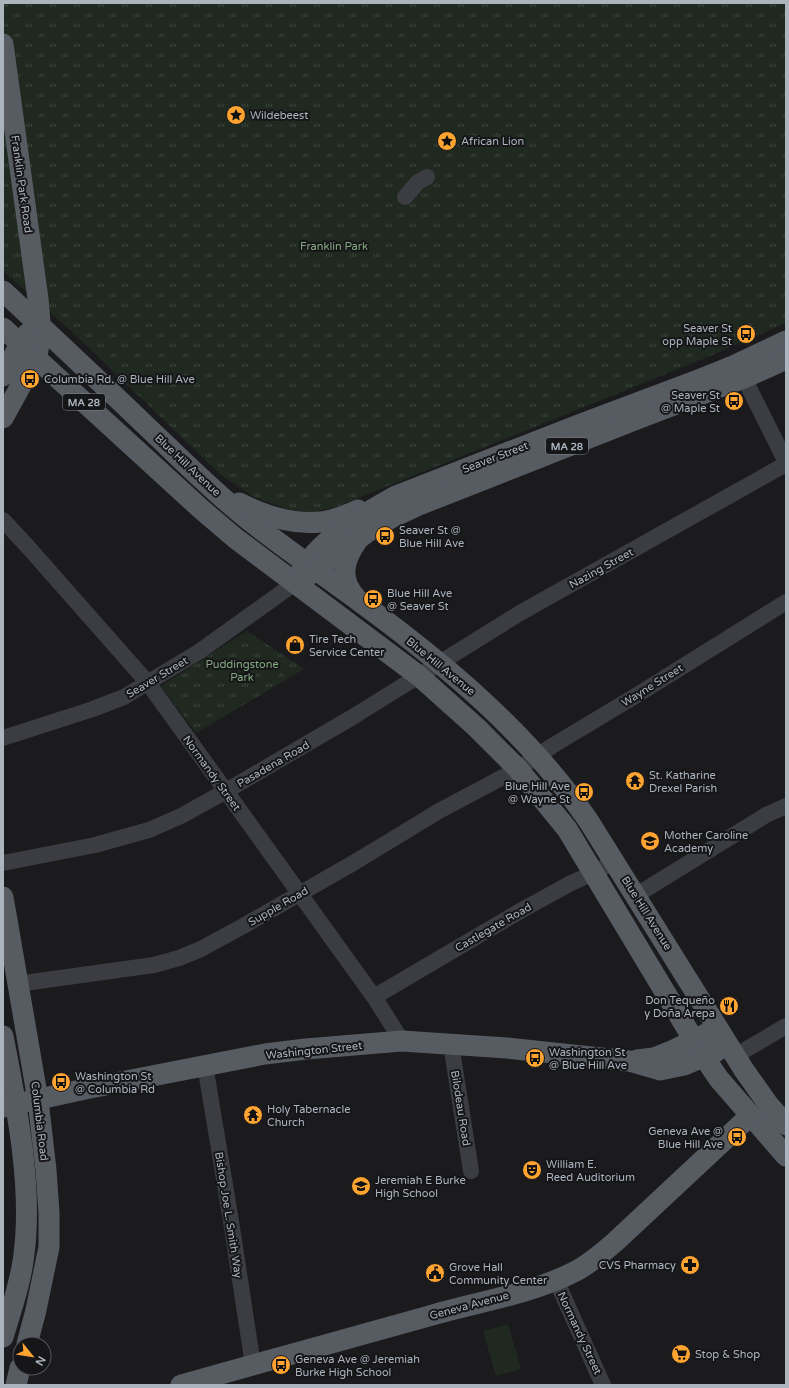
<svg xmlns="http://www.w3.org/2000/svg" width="789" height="1388" font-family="'Varela Round',sans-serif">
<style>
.park{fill:url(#park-tufts)}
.pitch{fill:#202920}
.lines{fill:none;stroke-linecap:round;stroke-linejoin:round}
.minor{stroke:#3b3d43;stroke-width:16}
.major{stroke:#575b62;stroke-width:21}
.labels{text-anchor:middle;stroke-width:4;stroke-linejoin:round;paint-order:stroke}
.shield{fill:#161619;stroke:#7f858c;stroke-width:1}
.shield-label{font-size:10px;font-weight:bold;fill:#acb4be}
.poi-label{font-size:11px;fill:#acb4be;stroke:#161619;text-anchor:start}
.street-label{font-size:11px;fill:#acb4be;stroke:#161619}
.park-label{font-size:11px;fill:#84aa82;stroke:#161619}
</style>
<defs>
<pattern id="park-tufts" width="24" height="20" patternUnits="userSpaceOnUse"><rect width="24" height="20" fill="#202920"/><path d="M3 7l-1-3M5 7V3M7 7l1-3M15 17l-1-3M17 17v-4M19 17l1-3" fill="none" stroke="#3e463f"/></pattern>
</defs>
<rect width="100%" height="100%" fill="#1b1b1d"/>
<g class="park">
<polygon points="3,3 786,3 786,323 703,359 336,507 311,512 304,512 287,509 256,498 221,475 68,328 3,271"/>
<polygon points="247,631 304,669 196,733 161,686"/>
</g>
<polygon class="pitch" points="508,1324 521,1369 496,1376 483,1331"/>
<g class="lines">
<g class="minor">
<polyline points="405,197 418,182 427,177"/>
<polyline points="738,370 744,378 786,462"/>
<polyline points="3,520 29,548 148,683 374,997 402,1041"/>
<polyline points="3,738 93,709 124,697 200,651 295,583"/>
<polyline points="3,863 95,845 149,830 181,816 226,791 351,718 520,613 786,464"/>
<polyline points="635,896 766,815 786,806"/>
<polyline points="17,984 154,965 179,958 201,949 245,925 355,862 439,811 518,769 552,746 637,695 786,602"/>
<polyline points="374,997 522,910 571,883 594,873 615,861"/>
<polyline points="451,1044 471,1171"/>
<polyline points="735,1056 786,1026"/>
<polyline points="205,1065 231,1221 253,1365"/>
<polyline points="556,1280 603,1385"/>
</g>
<g class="major">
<path d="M3 44 38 299C40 319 42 339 36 358L3 418"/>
<path d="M3 291C49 334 96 378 142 422 175 453 208 487 244 516 281 546 321 573 359 601 445 664 527 732 588 820L744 1070 768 1104 786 1125"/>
<polyline points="3,328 201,509 235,538 419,676 476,727 518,769 567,829 704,1057 719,1079 786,1156"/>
<polyline points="3,376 20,344 28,333"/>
<path d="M239 503C263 515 292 525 320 522 333 521 346 515 358 510"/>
<path d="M299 575C320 539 360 516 396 496L581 424 698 380 733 366 786 341"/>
<polyline points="306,577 369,531 391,518 419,505 632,421 744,378 786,359"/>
<path d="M356 598C339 579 343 561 357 541"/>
<polyline points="3,897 38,1100 46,1170 49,1213 49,1247 36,1310 27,1344"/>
<path d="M3 1036C16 1104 33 1185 24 1254 21 1282 11 1310 3 1337"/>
<polyline points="637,1060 654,1058 674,1050 706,1034"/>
<polyline points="3,1107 85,1089 265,1054 306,1049 402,1041 507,1048 582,1056 629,1061 660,1070 684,1065 717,1051"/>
<polyline points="16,1385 20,1368"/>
<path d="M181 1385C264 1362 346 1339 429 1316 477 1302 532 1294 576 1271 591 1263 603 1252 615 1242L750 1116"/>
</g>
</g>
<defs>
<symbol id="sight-disc" viewBox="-11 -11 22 22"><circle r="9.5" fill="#ffa331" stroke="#161619"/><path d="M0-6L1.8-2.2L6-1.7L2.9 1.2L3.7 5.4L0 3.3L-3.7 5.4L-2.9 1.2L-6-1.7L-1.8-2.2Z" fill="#111"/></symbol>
<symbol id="bus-disc" viewBox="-11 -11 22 22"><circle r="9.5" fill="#ffa331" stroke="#161619"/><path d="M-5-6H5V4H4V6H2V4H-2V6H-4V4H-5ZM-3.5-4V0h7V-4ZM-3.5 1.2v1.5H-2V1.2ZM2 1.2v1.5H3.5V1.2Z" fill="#111"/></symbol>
<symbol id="shop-disc" viewBox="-11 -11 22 22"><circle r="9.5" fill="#ffa331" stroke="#161619"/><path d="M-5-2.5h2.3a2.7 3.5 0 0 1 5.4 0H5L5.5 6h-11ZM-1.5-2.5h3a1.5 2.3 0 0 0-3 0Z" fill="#111"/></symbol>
<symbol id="temple-disc" viewBox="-11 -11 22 22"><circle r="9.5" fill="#ffa331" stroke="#161619"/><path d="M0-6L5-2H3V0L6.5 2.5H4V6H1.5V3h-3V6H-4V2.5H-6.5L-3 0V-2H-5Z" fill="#111"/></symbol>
<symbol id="school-disc" viewBox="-11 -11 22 22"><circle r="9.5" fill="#ffa331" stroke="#161619"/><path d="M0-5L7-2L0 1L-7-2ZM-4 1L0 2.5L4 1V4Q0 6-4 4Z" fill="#111"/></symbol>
<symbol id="restaurant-disc" viewBox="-11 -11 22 22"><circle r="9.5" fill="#ffa331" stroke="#161619"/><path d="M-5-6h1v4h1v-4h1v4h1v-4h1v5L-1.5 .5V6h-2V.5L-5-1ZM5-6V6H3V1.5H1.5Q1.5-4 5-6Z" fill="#111"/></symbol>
<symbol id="theatre-disc" viewBox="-11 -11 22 22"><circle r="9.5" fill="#ffa331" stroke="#161619"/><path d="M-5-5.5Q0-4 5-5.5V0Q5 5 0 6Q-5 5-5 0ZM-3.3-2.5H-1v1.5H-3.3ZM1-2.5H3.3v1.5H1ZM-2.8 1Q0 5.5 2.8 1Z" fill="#111"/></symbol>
<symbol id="pharmacy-disc" viewBox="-11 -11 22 22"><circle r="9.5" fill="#ffa331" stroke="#161619"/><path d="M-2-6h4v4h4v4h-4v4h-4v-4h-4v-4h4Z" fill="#111"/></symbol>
<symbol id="civic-disc" viewBox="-11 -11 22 22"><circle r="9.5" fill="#ffa331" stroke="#161619"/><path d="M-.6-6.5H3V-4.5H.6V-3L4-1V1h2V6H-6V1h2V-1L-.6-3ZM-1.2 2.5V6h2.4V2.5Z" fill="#111"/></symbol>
<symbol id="supermarket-disc" viewBox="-11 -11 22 22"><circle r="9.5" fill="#ffa331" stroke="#161619"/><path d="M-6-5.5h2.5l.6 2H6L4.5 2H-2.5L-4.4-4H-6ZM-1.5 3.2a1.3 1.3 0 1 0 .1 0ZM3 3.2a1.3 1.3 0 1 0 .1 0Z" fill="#111"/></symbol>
</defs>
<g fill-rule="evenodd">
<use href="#sight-disc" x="225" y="104" width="22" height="22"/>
<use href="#sight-disc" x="436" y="130" width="22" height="22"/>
<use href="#bus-disc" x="735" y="323" width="22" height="22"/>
<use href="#bus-disc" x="19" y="368" width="22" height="22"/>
<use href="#bus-disc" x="723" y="390" width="22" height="22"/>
<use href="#bus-disc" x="374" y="525" width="22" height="22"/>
<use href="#bus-disc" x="362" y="588" width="22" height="22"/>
<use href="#shop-disc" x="284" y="634" width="22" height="22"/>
<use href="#temple-disc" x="624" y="770" width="22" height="22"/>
<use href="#bus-disc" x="573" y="781" width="22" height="22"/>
<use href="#school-disc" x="639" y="830" width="22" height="22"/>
<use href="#restaurant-disc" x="718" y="995" width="22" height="22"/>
<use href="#bus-disc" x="524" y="1047" width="22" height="22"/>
<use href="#bus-disc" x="50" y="1071" width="22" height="22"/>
<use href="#temple-disc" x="242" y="1104" width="22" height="22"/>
<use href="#bus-disc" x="726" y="1126" width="22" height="22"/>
<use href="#theatre-disc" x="521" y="1159" width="22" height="22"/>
<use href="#school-disc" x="350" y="1175" width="22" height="22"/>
<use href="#pharmacy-disc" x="679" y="1254" width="22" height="22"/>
<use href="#civic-disc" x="424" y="1262" width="22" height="22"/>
<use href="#supermarket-disc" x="670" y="1343" width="22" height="22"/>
<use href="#bus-disc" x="270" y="1354" width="22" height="22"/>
</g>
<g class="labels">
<g class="shield">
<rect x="63" y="394" width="42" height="16" rx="3"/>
<rect x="546" y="438" width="42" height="16" rx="3"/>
</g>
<g class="shield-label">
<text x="84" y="406">MA 28</text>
<text x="567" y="450">MA 28</text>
</g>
<g class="poi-label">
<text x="250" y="119">Wildebeest</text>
<text x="461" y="145">African Lion</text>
<text x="732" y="332" text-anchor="end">Seaver St<tspan x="732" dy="13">opp Maple St</tspan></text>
<text x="44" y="383">Columbia Rd. @ Blue Hill Ave</text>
<text x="720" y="399" text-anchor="end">Seaver St<tspan x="720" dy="13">@ Maple St</tspan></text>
<text x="399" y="534">Seaver St @<tspan x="399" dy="13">Blue Hill Ave</tspan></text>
<text x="387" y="597">Blue Hill Ave<tspan x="387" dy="13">@ Seaver St</tspan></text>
<text x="309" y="643">Tire Tech<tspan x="309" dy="13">Service Center</tspan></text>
<text x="649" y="779">St. Katharine<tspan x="649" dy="13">Drexel Parish</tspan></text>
<text x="570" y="790" text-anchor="end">Blue Hill Ave<tspan x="570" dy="13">@ Wayne St</tspan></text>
<text x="664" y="839">Mother Caroline<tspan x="664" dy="13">Academy</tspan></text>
<text x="715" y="1004" text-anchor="end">Don Tequeño<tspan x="715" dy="13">y Doña Arepa</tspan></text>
<text x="549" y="1056">Washington St<tspan x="549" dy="13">@ Blue Hill Ave</tspan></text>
<text x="75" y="1080">Washington St<tspan x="75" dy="13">@ Columbia Rd</tspan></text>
<text x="267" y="1113">Holy Tabernacle<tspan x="267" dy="13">Church</tspan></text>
<text x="723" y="1135" text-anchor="end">Geneva Ave @<tspan x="723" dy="13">Blue Hill Ave</tspan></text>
<text x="546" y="1168">William E.<tspan x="546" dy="13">Reed Auditorium</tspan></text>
<text x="375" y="1184">Jeremiah E Burke<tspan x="375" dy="13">High School</tspan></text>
<text x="676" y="1269" text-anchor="end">CVS Pharmacy</text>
<text x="449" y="1271">Grove Hall<tspan x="449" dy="13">Community Center</tspan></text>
<text x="695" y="1358">Stop &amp; Shop</text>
<text x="295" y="1363">Geneva Ave @ Jeremiah<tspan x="295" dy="13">Burke High School</tspan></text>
</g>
<g class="street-label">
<text transform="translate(22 184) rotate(82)" y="4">Franklin Park Road</text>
<text transform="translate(495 457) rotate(-21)" y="4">Seaver Street</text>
<text transform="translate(188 465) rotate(43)" y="4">Blue Hill Avenue</text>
<text transform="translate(601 568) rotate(-29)" y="4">Nazing Street</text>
<text transform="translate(441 666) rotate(39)" y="4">Blue Hill Avenue</text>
<text transform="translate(157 677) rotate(-31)" y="4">Seaver Street</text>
<text transform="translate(652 685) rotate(-32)" y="4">Wayne Street</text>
<text transform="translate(273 764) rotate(-30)" y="4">Pasadena Road</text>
<text transform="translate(212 773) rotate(54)" y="4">Normandy Street</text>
<text transform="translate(278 906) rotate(-30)" y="4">Supple Road</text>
<text transform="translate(647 913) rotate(58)" y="4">Blue Hill Avenue</text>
<text transform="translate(493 927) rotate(-30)" y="4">Castlegate Road</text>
<text transform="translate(314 1050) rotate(-6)" y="4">Washington Street</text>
<text transform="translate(461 1108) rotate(81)" y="4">Bilodeau Road</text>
<text transform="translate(40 1121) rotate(83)" y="4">Columbia Road</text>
<text transform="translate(229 1215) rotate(81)" y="4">Bishop Joe L. Smith Way</text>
<text transform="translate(469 1305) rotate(-15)" y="4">Geneva Avenue</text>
<text transform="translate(580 1333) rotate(65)" y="4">Normandy Street</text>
</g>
<g class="park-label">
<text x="334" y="250">Franklin Park</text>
<text x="242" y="668">Puddingstone<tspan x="242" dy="13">Park</tspan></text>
</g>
</g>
<rect width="789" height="1388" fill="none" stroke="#acb4be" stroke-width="8"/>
<g transform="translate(32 1356) rotate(120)"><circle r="19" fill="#161619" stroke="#52555b"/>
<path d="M0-3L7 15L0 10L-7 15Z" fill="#ffa331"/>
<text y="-6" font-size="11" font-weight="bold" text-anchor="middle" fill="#acb4be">N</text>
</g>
</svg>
